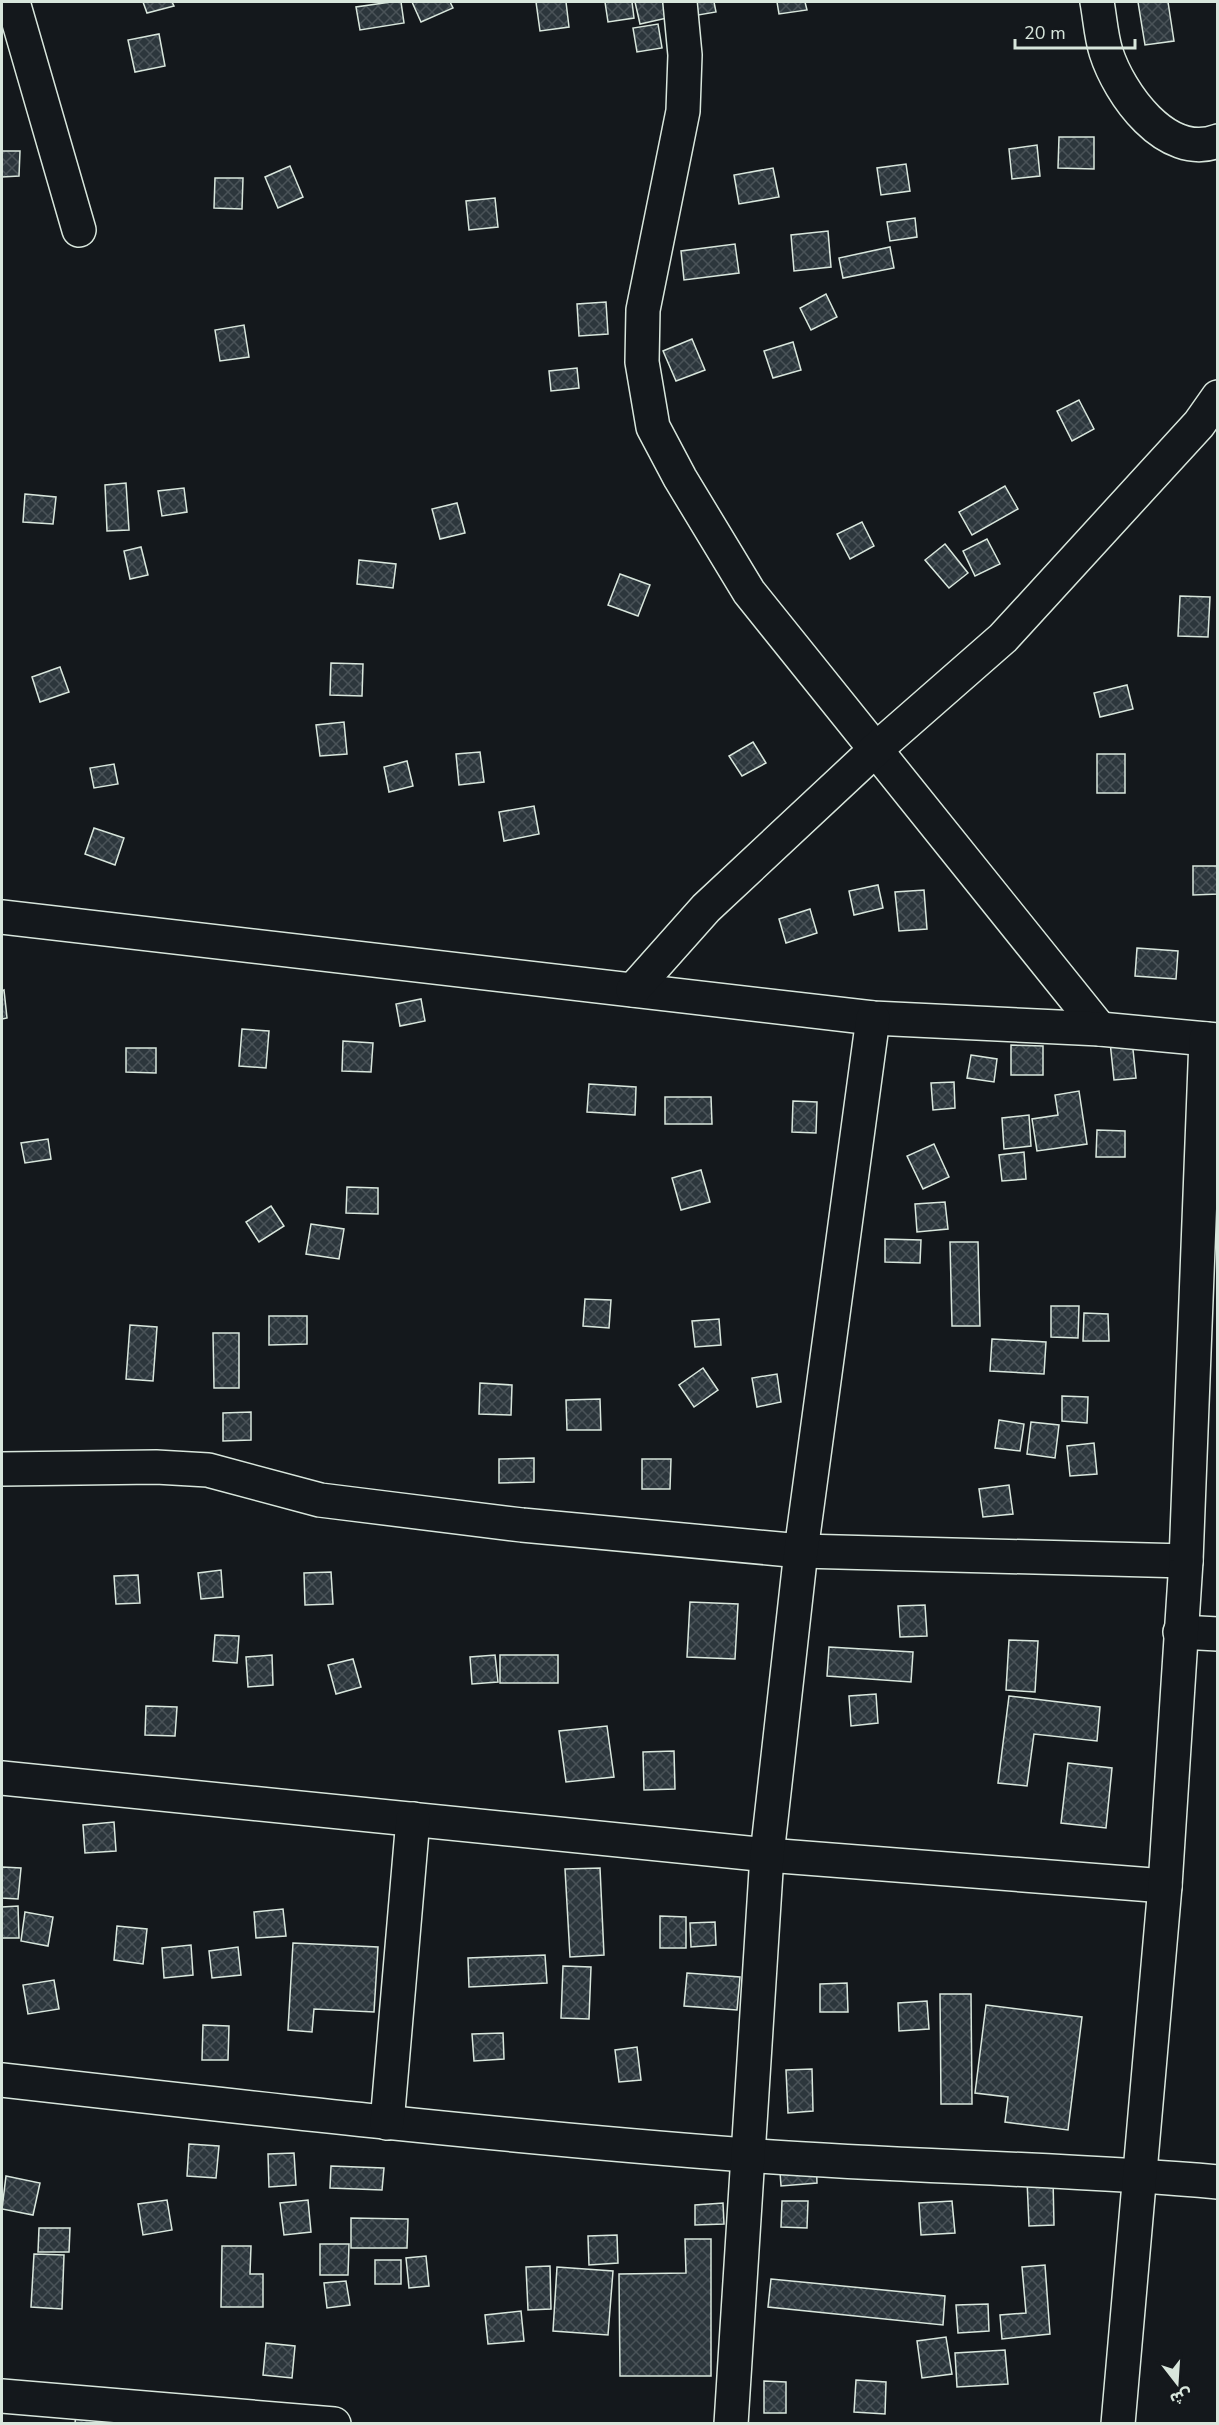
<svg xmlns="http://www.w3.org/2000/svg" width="1219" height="2425" font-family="'Nunito Sans','Noto Sans Arabic',sans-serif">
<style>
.building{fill:url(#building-cross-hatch);stroke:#d8e6dc;stroke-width:1.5}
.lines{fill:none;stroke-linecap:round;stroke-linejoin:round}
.street-casing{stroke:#d8e6dc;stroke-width:36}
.street{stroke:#14181c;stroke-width:33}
</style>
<defs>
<pattern id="building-cross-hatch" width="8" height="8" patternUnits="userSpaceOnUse" patternTransform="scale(1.5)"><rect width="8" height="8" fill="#2c363c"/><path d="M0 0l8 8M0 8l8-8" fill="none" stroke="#4a5358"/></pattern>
</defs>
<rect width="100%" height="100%" fill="#14181c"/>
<g class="building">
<polygon points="143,2 172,2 174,6 147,13"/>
<polygon points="391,2 401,2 404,23 360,30 356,7"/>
<polygon points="412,2 450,2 453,8 421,22"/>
<polygon points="536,2 566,2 569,27 540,31"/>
<polygon points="605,2 632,2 634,18 608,22"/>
<polygon points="635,2 663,2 667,18 640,24"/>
<polygon points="673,2 714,2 716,12 675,19"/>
<polygon points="777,2 805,2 807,10 779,14"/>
<polygon points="1138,2 1168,2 1174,41 1145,45"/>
<polygon points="658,24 662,48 637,52 633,28"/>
<polygon points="159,34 165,66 135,72 128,40"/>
<polygon points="1059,137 1094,137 1094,169 1058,168"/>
<polygon points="1037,145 1040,176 1012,179 1009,149"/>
<polygon points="2,151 20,151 19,176 2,177"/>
<polygon points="906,164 910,191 881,195 877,168"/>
<polygon points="290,166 303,197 278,208 265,177"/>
<polygon points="773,168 779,197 739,204 734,175"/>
<polygon points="215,178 243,178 242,209 214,208"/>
<polygon points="495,198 498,227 469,230 466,201"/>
<polygon points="915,218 917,237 890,241 887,222"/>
<polygon points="828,231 831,267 794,271 791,235"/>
<polygon points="735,244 739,273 684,280 681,251"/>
<polygon points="890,247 894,268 843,278 839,258"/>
<polygon points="826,294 837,317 811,330 800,308"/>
<polygon points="606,302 608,334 579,336 577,304"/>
<polygon points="244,325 249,357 220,361 215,330"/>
<polygon points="692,339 705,370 676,381 663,351"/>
<polygon points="793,342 801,370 773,378 764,351"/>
<polygon points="577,368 579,388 551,391 549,371"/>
<polygon points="1079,400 1094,429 1072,441 1057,411"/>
<polygon points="126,483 129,530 107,531 105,485"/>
<polygon points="1005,486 1018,509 972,535 959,512"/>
<polygon points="184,488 187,512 162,516 158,491"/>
<polygon points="25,494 56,497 53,524 23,522"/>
<polygon points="457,503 465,533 440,539 432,509"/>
<polygon points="862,522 874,546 850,559 837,534"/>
<polygon points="987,539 1000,564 975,576 963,551"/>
<polygon points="945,544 968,573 949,588 925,560"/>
<polygon points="141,547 148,575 130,579 124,551"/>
<polygon points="359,560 396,564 393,588 357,584"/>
<polygon points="620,574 650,585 638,616 608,605"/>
<polygon points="1180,596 1210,597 1208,637 1178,636"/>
<polygon points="331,663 363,664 362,696 330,695"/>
<polygon points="60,667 69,692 40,702 32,677"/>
<polygon points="1127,685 1133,709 1100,717 1094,693"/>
<polygon points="344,722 347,754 320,756 316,725"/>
<polygon points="753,742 766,763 742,776 729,756"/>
<polygon points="480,752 484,782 459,785 456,754"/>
<rect x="1097" y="754" width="28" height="39"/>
<polygon points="407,761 413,786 389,792 384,767"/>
<polygon points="114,764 118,784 94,788 90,768"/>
<polygon points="534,806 539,834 504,841 499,812"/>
<polygon points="94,828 124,838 115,865 85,854"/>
<polygon points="1193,866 1218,866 1218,894 1193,895"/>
<polygon points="878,885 883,908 854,915 849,891"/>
<polygon points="924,890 927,929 899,931 895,892"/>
<polygon points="810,909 817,933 786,943 779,919"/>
<polygon points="1137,948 1178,951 1176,979 1135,976"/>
<polygon points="4,990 7,1018 2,1019 2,991"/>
<polygon points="421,999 425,1021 400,1026 396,1004"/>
<polygon points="242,1029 269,1031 266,1068 239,1066"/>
<polygon points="1132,1040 1136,1078 1114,1080 1110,1042"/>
<polygon points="343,1041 373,1043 371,1072 342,1071"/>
<polygon points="1011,1045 1043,1046 1043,1075 1011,1075"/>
<polygon points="126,1048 156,1048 156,1073 126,1072"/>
<polygon points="971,1055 997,1059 994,1082 967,1078"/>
<polygon points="954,1082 955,1108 933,1110 931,1083"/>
<polygon points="589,1084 636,1087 635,1115 587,1112"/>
<polygon points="1079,1091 1087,1144 1037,1151 1032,1119 1058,1115 1055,1095"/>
<polygon points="665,1097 711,1097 712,1124 665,1124"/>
<polygon points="793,1101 817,1102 816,1133 792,1132"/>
<polygon points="1029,1115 1031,1146 1004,1149 1002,1118"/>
<polygon points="1097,1130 1125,1131 1125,1157 1096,1157"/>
<polygon points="48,1139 51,1159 25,1163 21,1143"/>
<polygon points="934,1144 949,1177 923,1189 907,1156"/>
<polygon points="1024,1152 1026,1179 1002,1181 999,1155"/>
<polygon points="701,1170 710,1202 681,1210 672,1178"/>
<polygon points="347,1187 378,1188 378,1214 346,1213"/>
<polygon points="945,1202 948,1229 917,1232 915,1204"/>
<polygon points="271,1206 284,1226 259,1242 246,1222"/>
<polygon points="311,1224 344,1229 339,1259 306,1254"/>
<polygon points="885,1239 921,1240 920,1263 885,1262"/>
<polygon points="950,1242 978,1242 980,1326 952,1326"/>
<polygon points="585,1299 611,1300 609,1328 583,1326"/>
<polygon points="1051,1306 1079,1306 1078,1338 1051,1337"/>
<polygon points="1084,1313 1108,1314 1109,1341 1083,1341"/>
<polygon points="269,1316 307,1316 307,1344 269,1345"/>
<polygon points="719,1319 721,1345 695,1347 692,1321"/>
<polygon points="130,1325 157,1327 153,1381 126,1379"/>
<polygon points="213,1333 239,1333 239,1388 214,1388"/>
<polygon points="992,1339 1046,1342 1044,1374 990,1371"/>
<polygon points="703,1368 718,1390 694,1407 679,1385"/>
<polygon points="777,1374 781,1402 757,1407 752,1378"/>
<polygon points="480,1383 512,1385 511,1415 479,1414"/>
<polygon points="1062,1396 1088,1397 1087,1423 1062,1421"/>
<polygon points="600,1399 601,1430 567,1430 566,1400"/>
<polygon points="251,1412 251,1440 223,1441 223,1413"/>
<polygon points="999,1420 1024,1424 1020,1451 995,1448"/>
<polygon points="1031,1422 1059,1425 1055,1458 1027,1454"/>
<polygon points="1094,1443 1097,1474 1070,1476 1067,1446"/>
<polygon points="534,1458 534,1482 499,1483 499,1459"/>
<polygon points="642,1459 671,1459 670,1489 642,1489"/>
<polygon points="1009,1485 1013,1514 983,1517 979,1489"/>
<polygon points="221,1570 223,1597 201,1599 198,1573"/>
<polygon points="331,1572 333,1604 305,1605 304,1573"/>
<polygon points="138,1575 140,1603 116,1604 114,1576"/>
<polygon points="690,1602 738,1604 735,1659 687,1657"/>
<polygon points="925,1605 927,1636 900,1637 898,1606"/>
<polygon points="215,1635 239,1636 237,1663 213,1661"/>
<polygon points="1009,1640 1038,1641 1035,1692 1006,1690"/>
<polygon points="829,1647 913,1652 911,1682 827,1676"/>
<polygon points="272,1655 273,1685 248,1687 246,1657"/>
<polygon points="495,1655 498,1682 472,1684 470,1657"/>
<rect x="500" y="1655" width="58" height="28"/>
<polygon points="353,1659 361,1687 336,1694 328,1665"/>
<polygon points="876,1694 878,1723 851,1726 849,1696"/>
<polygon points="1009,1696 1100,1707 1097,1741 1034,1734 1027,1786 998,1783"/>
<polygon points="146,1706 177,1707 175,1736 145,1735"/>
<polygon points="607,1726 614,1777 566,1782 559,1731"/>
<polygon points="674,1751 675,1789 644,1790 643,1752"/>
<polygon points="1068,1763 1112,1768 1106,1828 1061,1823"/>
<polygon points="114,1822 116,1851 85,1853 83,1825"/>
<polygon points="2,1867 21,1868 18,1899 2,1898"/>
<polygon points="600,1868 604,1955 570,1957 565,1869"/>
<polygon points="18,1906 19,1938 2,1938 2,1907"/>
<polygon points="283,1909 286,1936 256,1938 254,1912"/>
<polygon points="25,1912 53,1917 48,1946 21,1941"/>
<polygon points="660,1916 686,1917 686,1948 660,1948"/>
<polygon points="715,1922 716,1945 691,1947 690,1923"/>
<polygon points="117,1926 147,1929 143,1964 114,1960"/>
<polygon points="293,1943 378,1947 374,2012 314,2009 312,2032 288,2030"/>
<polygon points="191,1945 193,1975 164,1978 162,1948"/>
<polygon points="238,1947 241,1975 212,1978 209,1951"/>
<polygon points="545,1955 547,1983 469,1987 468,1958"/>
<polygon points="563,1966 591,1967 589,2019 561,2018"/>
<polygon points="687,1973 740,1977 737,2010 684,2006"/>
<polygon points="54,1980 59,2009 28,2014 23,1985"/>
<polygon points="847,1983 848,2012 820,2012 820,1984"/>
<polygon points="940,1994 971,1994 972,2104 941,2104"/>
<polygon points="927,2001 929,2029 899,2031 898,2003"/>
<polygon points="986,2005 1082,2017 1068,2130 1005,2122 1008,2097 975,2093"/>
<polygon points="203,2025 229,2026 228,2060 202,2060"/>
<polygon points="503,2033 504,2059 474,2061 472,2034"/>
<polygon points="637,2047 641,2080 619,2082 615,2050"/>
<polygon points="812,2069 813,2111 788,2113 786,2070"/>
<polygon points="189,2144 219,2146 216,2178 187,2176"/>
<polygon points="294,2153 296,2185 269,2187 268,2154"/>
<polygon points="816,2156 817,2183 781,2186 779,2158"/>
<polygon points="331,2166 384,2168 382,2190 330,2188"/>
<polygon points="6,2176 40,2183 33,2215 2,2209"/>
<polygon points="1053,2179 1054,2225 1029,2226 1027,2180"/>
<polygon points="167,2200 172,2230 143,2235 138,2204"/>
<polygon points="308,2200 311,2232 284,2235 280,2203"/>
<polygon points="782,2201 808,2201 807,2228 781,2227"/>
<polygon points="952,2201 955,2233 921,2235 919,2203"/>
<polygon points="723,2203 724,2224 695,2225 695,2205"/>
<polygon points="351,2218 408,2219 407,2248 351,2248"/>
<polygon points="39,2228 70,2228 69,2252 38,2252"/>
<polygon points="617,2235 618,2263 589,2265 588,2236"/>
<polygon points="685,2239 711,2239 711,2376 620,2376 619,2274 686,2273"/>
<polygon points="320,2244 349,2244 348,2275 320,2275"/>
<polygon points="222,2246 251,2246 250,2274 263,2274 263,2307 221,2307"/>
<polygon points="34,2254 64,2255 62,2309 31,2307"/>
<polygon points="426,2256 429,2286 409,2288 406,2258"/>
<rect x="375" y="2260" width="26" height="24"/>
<polygon points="1045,2265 1050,2334 1002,2339 1000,2315 1026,2313 1022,2267"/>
<polygon points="550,2266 551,2309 528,2310 526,2267"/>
<polygon points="557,2267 613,2271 608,2335 553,2331"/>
<polygon points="771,2279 945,2296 943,2325 768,2307"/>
<polygon points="346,2281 350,2305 327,2308 324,2283"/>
<polygon points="988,2304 989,2331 958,2333 956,2305"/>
<polygon points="521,2311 524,2341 488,2344 485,2315"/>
<polygon points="946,2337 952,2374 922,2378 917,2341"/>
<polygon points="266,2343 295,2346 292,2378 263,2375"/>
<polygon points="1005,2350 1008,2384 957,2387 955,2353"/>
<polygon points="856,2380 886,2382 885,2414 854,2412"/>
<polygon points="764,2381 786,2382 786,2413 764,2413"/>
<polygon points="76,2411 106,2413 105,2424 75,2424"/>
</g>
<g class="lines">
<defs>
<g id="street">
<polyline points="13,2 79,230"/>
<polyline points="680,2 685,55 683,111 643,310 642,362 653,427 680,478 749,592 1100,1029"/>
<path d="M1097 2C1100 18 1101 36 1106 52 1119 93 1166 161 1218 141"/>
<polyline points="2,917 873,1018 1100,1029 1218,1040"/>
<polyline points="633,990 706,908 874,751 1003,638 1199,424 1218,397"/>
<polyline points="2,1469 156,1467 208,1470 320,1500 522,1525 801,1551 1186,1561"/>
<polyline points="1180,1632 1218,1634"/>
<polyline points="2,1778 767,1855 1165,1886"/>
<path d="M2 2080C249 2108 497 2136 746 2155 903 2167 1061 2168 1218 2182"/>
<polyline points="387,2123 413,1819"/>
<polyline points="2,2396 334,2424"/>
<polyline points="731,2424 767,1855 801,1551 873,1018"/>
<polyline points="1118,2424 1165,1886 1186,1561 1206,1039"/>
</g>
</defs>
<use href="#street" class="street-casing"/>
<use href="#street" class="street"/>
</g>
<rect width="1219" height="2425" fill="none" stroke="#d8e6dc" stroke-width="6"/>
<g transform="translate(1177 2383) rotate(163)" stroke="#14181c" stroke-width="4.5" paint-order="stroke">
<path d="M0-4.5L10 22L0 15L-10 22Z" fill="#d8e6dc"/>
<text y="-9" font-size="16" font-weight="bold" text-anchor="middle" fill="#d8e6dc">ش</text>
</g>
<path d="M1015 39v9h120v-9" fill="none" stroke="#d8e6dc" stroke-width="3"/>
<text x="1024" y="39" font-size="18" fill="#d8e6dc" stroke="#14181c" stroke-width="4.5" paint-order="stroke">20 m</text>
</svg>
